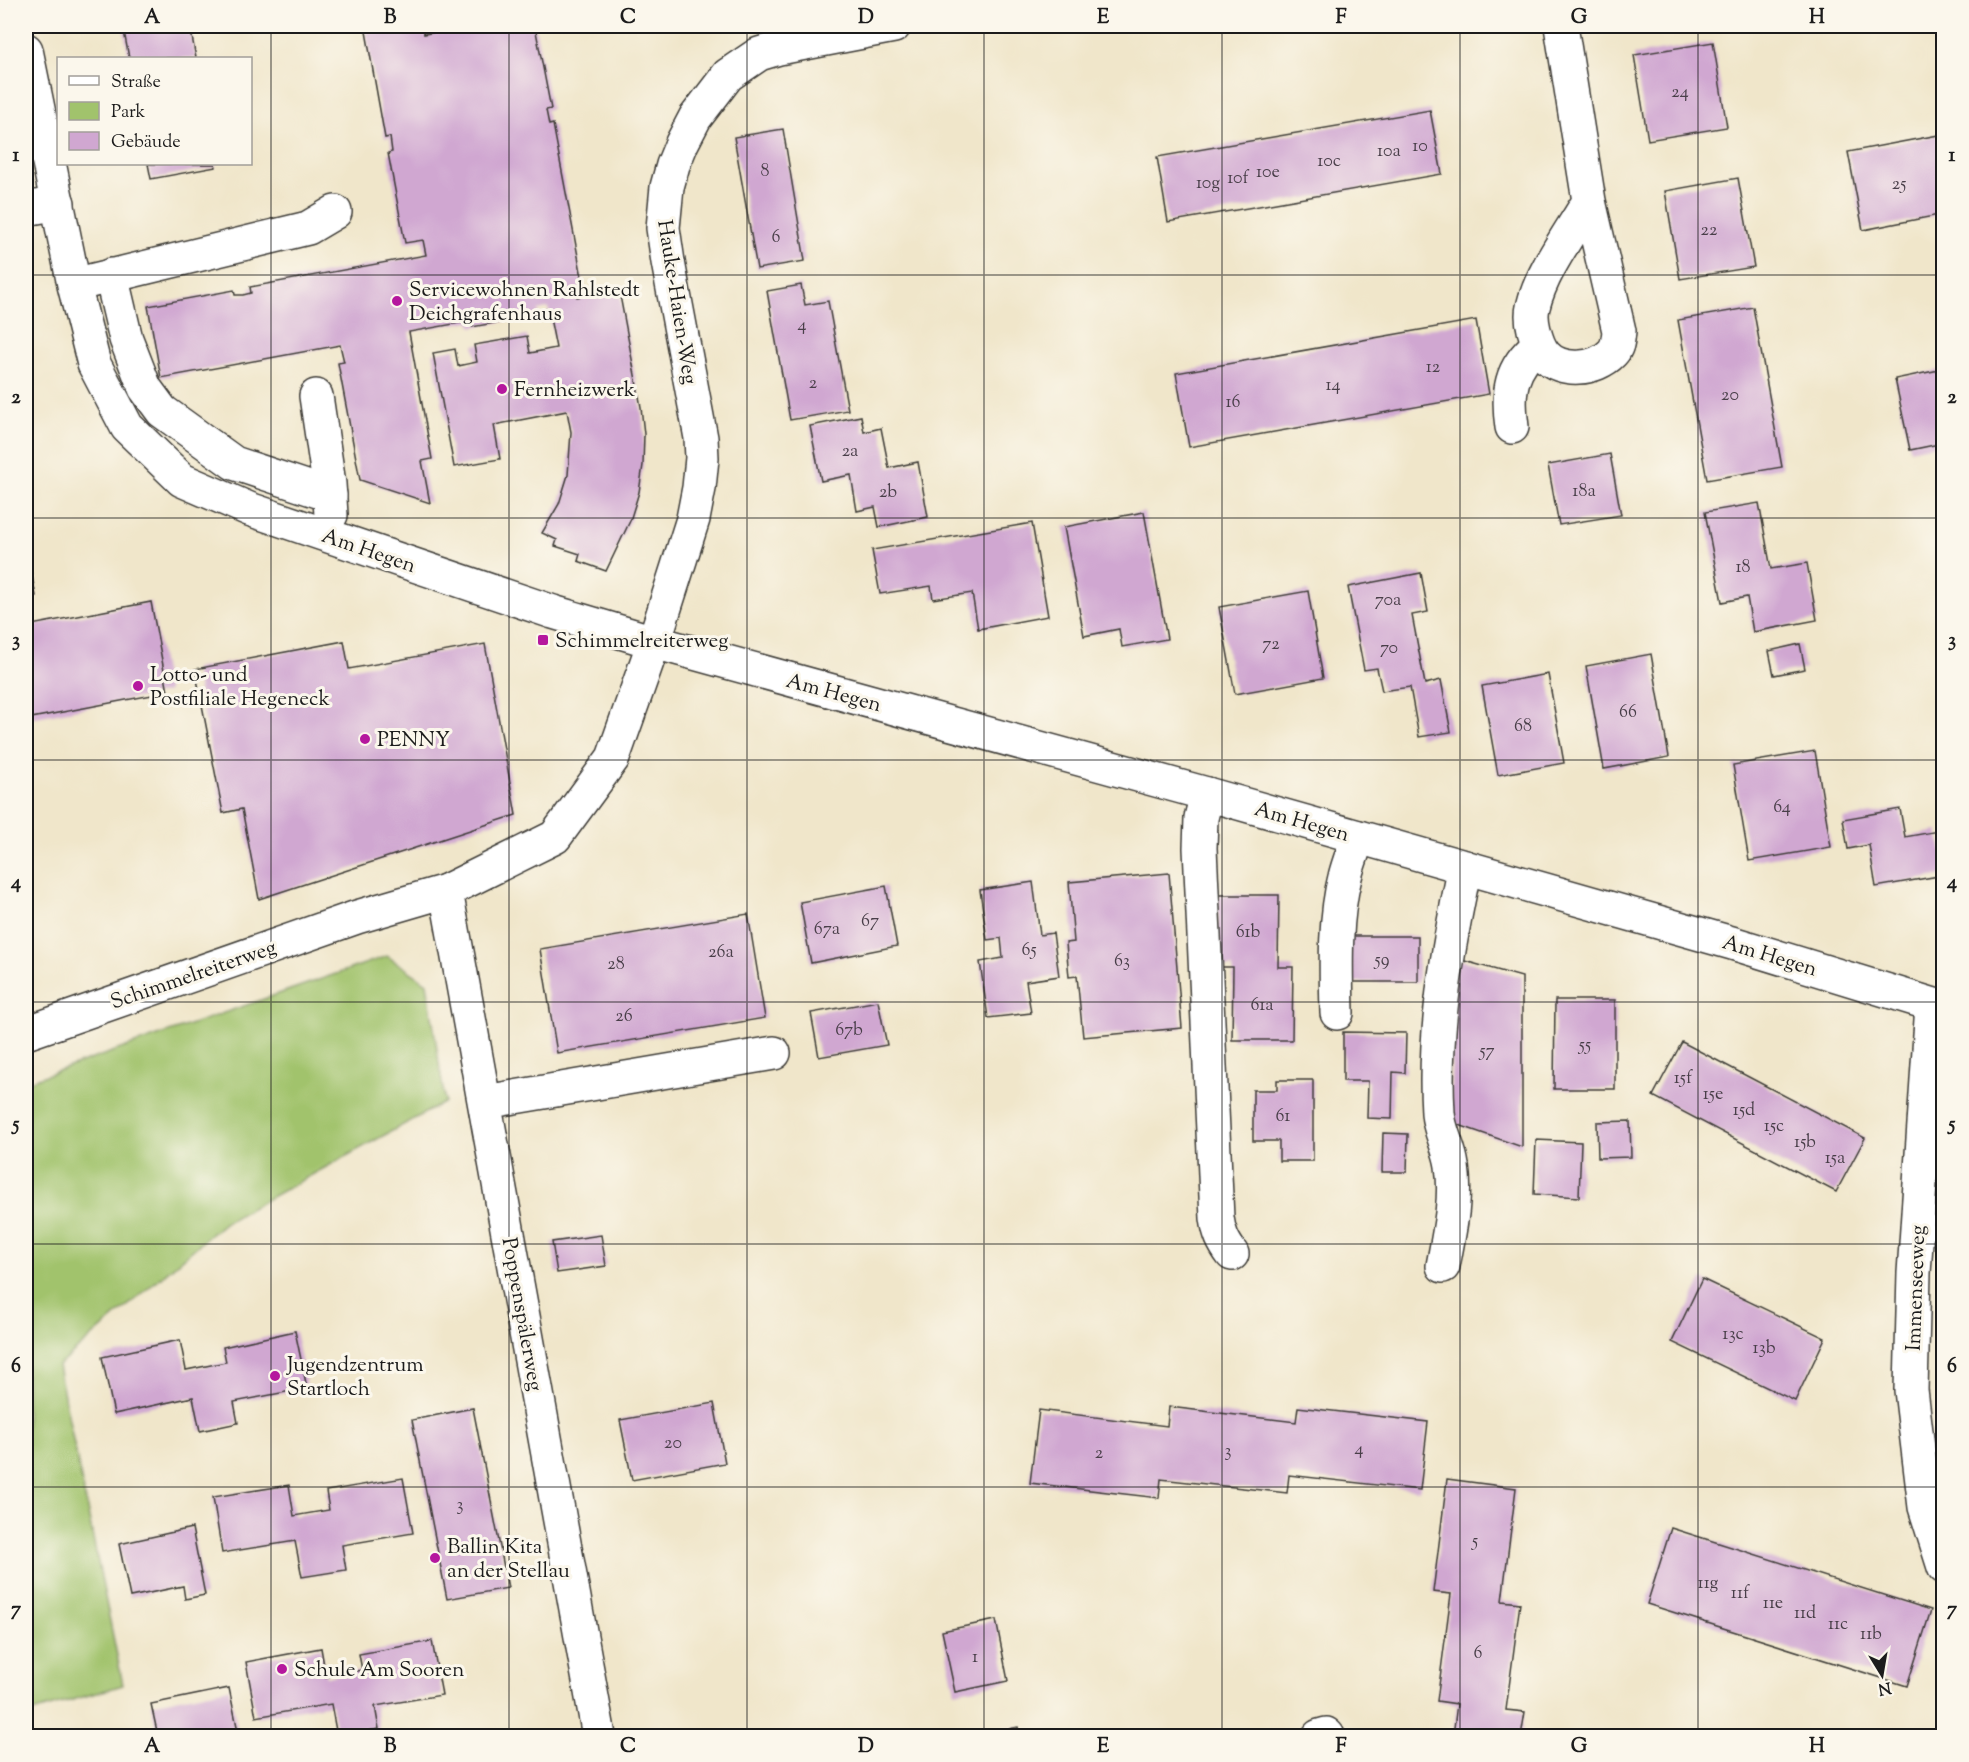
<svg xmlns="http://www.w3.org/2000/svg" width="1969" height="1762" font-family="'Sorts Mill Goudy',serif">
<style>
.green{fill:#a1c36c;stroke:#5e7044;stroke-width:1.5}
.building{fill:#d0a7d1}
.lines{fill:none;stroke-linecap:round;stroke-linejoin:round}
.minor-casing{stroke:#3c3a36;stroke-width:36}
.minor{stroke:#fff;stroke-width:33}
.grid{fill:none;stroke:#1c1c1c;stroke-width:1.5;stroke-opacity:0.55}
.poi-dot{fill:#b5179e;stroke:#fbf7ec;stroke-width:2}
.labels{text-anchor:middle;stroke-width:6;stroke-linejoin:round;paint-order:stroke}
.number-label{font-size:18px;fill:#493f49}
.poi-label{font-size:21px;fill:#1c1c1c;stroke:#fbf7ec;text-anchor:start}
.street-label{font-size:21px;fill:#1c1c1c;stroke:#fbf7ec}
.neatline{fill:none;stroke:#1c1c1c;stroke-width:2}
.grid-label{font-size:20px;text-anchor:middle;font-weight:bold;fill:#1c1c1c}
</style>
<rect width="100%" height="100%" fill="#fbf7ec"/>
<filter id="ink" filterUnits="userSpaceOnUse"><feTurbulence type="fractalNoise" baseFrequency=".0167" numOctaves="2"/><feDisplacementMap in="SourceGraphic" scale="12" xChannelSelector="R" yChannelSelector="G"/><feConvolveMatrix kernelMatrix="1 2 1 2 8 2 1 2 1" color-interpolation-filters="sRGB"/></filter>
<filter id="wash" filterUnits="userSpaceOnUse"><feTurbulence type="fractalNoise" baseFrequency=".008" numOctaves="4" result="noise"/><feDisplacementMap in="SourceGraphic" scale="24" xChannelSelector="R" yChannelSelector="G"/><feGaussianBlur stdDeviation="1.35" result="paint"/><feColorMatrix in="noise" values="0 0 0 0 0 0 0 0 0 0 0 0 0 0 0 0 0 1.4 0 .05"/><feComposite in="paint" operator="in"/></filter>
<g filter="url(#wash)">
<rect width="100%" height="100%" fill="#f0e6ca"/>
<polygon class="green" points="387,956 427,983 445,1102 224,1223 58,1366 123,1685 26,1714 26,1082"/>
<g id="blocks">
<g class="building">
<polygon points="123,26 190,26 196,58 129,58"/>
<polygon points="365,26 423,26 424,34 469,26 499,26 499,29 519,26 535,26 551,109 546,110 549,125 553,124 584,288 576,290 577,297 619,290 641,407 644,434 643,465 639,492 630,521 606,571 578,561 580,554 555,546 557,540 542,533 559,504 568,475 571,432 567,411 494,425 500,459 454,467 433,353 455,349 458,366 477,362 474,345 527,336 530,353 556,348 548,308 538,310 539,315 472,327 470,321 409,332 432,459 422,461 430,503 360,480 338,363 344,362 340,345 161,378 148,306 234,290 235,295 243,295 251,293 250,287 426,255 423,240 405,243 388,153 392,152 390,137 385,138"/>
<polygon points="1824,26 1840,26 1840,27 1825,30"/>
<polygon points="1713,42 1727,127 1648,140 1634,55"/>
<polygon points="1430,110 1442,174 1168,222 1157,157"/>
<polygon points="783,129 805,261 757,269 734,137"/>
<polygon points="1944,134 1944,214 1863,230 1848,152"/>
<polygon points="148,164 215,164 216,167 151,179"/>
<polygon points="1738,178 1754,267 1680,279 1665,191"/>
<polygon points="801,285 805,305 828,301 848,410 790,420 767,291"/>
<polygon points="1753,307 1782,467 1707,480 1678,320"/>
<polygon points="1476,320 1489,394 1189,447 1176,373"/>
<polygon points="1944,369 1944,443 1910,450 1895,379"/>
<polygon points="861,416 864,432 881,428 889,468 918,462 928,517 879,527 875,507 857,511 851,475 821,481 810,426"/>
<polygon points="1610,454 1621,515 1559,525 1548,465"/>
<polygon points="1759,503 1771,569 1807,563 1817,620 1753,632 1747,597 1722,602 1705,512"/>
<polygon points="1144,512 1167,639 1122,647 1119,629 1084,636 1064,527"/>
<polygon points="1032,523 1048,616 978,629 972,593 933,599 931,586 880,594 872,550"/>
<polygon points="26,546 36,596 26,598"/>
<polygon points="1421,573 1428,612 1412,615 1425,684 1441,680 1451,732 1419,737 1410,687 1382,691 1377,668 1364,670 1348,587"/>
<polygon points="1308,591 1323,678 1235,694 1219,607"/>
<polygon points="151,602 168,692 26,719 26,626"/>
<polygon points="344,641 349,669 485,644 516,815 259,899 242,809 223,813 195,669"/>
<polygon points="1800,644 1805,669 1774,675 1769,651"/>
<polygon points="1651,654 1669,757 1604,769 1586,666"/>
<polygon points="1548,674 1564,763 1498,775 1482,686"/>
<polygon points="1815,751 1831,847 1749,861 1733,765"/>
<polygon points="1900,809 1905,837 1938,831 1944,863 1944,875 1876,887 1869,845 1848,849 1843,819"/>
<polygon points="1169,873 1182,1028 1083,1037 1077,976 1069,977 1066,943 1074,942 1069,882"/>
<polygon points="1033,882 1040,935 1053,933 1059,976 1026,981 1031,1013 988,1018 980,962 1003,958 1001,938 987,940 980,890"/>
<polygon points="886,886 897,946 811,963 800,902"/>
<polygon points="1218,895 1279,895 1278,967 1293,967 1292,1040 1232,1040 1233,967 1218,967"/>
<polygon points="748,914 765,1018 557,1053 540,949"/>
<rect x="1346" y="936" width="72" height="46"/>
<polygon points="1454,958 1522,977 1522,1147 1450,1122"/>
<polygon points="1555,1000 1615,1000 1615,1089 1554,1089"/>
<polygon points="878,1001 887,1045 819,1057 811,1013"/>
<polygon points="1343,1032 1406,1033 1405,1073 1393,1072 1392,1119 1367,1118 1368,1081 1343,1081"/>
<polygon points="1682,1042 1865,1138 1836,1192 1653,1096"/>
<polygon points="1277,1080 1313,1080 1313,1161 1279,1161 1279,1141 1253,1141 1253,1090 1277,1090"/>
<polygon points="1630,1121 1631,1157 1598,1158 1597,1122"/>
<polygon points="1383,1133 1408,1134 1407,1172 1382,1172"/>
<polygon points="1536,1140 1581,1142 1579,1197 1534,1194"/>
<polygon points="601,1235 606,1266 557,1273 552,1242"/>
<polygon points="1702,1279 1825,1338 1795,1401 1672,1342"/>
<polygon points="295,1331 307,1388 234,1402 238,1423 200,1431 193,1397 114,1414 102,1357 180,1340 186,1370 226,1362 223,1347"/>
<polygon points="714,1403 725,1463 632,1480 620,1420"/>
<polygon points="1169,1407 1296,1422 1298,1407 1428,1422 1420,1490 1289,1475 1287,1493 1161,1479 1159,1498 1030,1483 1039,1410 1167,1426"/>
<polygon points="473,1408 508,1588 447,1599 412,1420"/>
<polygon points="403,1478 413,1533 342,1545 346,1570 302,1577 295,1541 222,1553 213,1497 289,1485 294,1516 329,1510 326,1491"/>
<polygon points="1447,1479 1516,1488 1502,1601 1520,1603 1506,1710 1525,1712 1521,1736 1453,1736 1457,1704 1437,1701 1451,1594 1433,1592"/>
<polygon points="192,1528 205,1595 185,1599 183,1586 130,1597 119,1544"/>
<polygon points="1671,1528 1931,1610 1907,1686 1647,1604"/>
<polygon points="996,1620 1008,1681 955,1692 942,1631"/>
<polygon points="432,1641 442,1695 375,1706 379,1729 337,1736 331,1704 256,1717 246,1662 321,1648 326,1677 362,1670 359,1654"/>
<polygon points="229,1688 239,1736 158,1736 151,1704"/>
<polygon points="1018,1727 1020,1736 976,1736 976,1735"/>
</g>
</g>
</g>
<g filter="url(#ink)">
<use href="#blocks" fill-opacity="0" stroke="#3c3a36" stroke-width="1.5"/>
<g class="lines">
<defs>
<g id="minor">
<path d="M1561 26 1589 201 1619 331C1618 339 1618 347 1612 353 1596 370 1561 373 1545 355 1539 348 1536 338 1534 330 1532 322 1531 315 1533 307 1541 272 1571 232 1589 201"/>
<polyline points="26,50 74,285 94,364 127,427 182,480 249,509 553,612 654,642 1207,794 1732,943 1944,1008"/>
<polyline points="26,209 58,203"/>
<polyline points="111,275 126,339 145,388 162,411 234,463 330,495"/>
<polyline points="90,281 308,228 335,212"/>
<polyline points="316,396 329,484 331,515"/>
<path d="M1512 427C1507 392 1510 368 1538 345"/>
<path d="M1207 794 1201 818 1200 848 1217 1218C1219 1233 1223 1242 1232 1254"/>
<polyline points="446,891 599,1736"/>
<polyline points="1932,1005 1914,1273 1911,1390 1925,1507 1944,1567"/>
<path d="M1337 1013C1336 970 1334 919 1345 877 1348 864 1354 850 1358 837"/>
<polyline points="26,1033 357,917 446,891 555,837 613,758 654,642 693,519 699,488 702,458 701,438 668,262 663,228 667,187 673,165 682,143 695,118 728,75 759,54 779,48 894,26"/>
<polyline points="485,1102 774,1053"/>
<path d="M1443 1266C1449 1233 1457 1200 1452 1166 1450 1148 1439 1131 1438 1113 1433 1030 1448 947 1465 867"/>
<polyline points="1319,1736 1326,1734 1328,1736"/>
</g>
</defs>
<use href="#minor" class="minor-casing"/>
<use href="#minor" class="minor"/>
</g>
</g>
<path class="grid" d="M271 26V1736M509 26V1736M747 26V1736M984 26V1736M1222 26V1736M1460 26V1736M1698 26V1736M26 275H1944M26 518H1944M26 760H1944M26 1002H1944M26 1244H1944M26 1487H1944"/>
<g class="poi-dot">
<circle cx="397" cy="301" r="6"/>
<circle cx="502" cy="389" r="6"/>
<rect x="537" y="634" width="12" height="12" rx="3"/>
<circle cx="138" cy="686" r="6"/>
<circle cx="365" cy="739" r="6"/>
<circle cx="275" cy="1376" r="6"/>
<circle cx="435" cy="1558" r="6"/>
<circle cx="282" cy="1669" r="6"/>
</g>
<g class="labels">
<g class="number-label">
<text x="1680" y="97">24</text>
<text x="1420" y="151">10</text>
<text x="1389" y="156">10a</text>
<text x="1329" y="166">10c</text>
<text x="765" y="176">8</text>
<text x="1268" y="177">10e</text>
<text x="1238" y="183">10f</text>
<text x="1208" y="188">10g</text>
<text x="1899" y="189">25</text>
<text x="1709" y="235">22</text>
<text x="776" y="242">6</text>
<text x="802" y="330">4</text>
<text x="1433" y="372">12</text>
<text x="813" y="388">2</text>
<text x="1333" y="390">14</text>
<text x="1730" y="400">20</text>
<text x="1233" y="407">16</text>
<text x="850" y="456">2a</text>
<text x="1584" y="496">18a</text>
<text x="888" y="497">2b</text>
<text x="1743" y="572">18</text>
<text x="1388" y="605">70a</text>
<text x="1271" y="649">72</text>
<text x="1389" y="653">70</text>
<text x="1628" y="717">66</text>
<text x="1523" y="731">68</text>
<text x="1782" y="812">64</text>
<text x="870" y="926">67</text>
<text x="827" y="934">67a</text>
<text x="1248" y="937">61b</text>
<text x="1029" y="955">65</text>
<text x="721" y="957">26a</text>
<text x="1382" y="965">59</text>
<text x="1122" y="966">63</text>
<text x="616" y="969">28</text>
<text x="1262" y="1010">61a</text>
<text x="624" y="1021">26</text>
<text x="849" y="1035">67b</text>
<text x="1585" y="1050">55</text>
<text x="1487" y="1056">57</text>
<text x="1683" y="1083">15f</text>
<text x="1713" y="1099">15e</text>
<text x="1744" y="1115">15d</text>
<text x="1283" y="1121">61</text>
<text x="1774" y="1131">15c</text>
<text x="1805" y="1147">15b</text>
<text x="1835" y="1163">15a</text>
<text x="1733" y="1339">13c</text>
<text x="1764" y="1353">13b</text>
<text x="673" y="1448">20</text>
<text x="1359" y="1454">4</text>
<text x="1228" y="1456">3</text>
<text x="1099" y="1458">2</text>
<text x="460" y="1510">3</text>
<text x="1475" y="1546">5</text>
<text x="1708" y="1588">11g</text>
<text x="1740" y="1598">11f</text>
<text x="1773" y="1608">11e</text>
<text x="1805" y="1618">11d</text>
<text x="1838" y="1629">11c</text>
<text x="1871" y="1639">11b</text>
<text x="1478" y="1658">6</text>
<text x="975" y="1662">1</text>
</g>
<g class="poi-label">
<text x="409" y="296">Servicewohnen Rahlstedt<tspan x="409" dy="24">Deichgrafenhaus</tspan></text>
<text x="514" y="396">Fernheizwerk</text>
<text x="555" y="647">Schimmelreiterweg</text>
<text x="150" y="681">Lotto- und<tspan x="150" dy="24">Postfiliale Hegeneck</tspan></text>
<text x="377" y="746">PENNY</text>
<text x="287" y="1371">Jugendzentrum<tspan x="287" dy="24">Startloch</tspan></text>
<text x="447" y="1553">Ballin Kita<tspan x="447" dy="24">an der Stellau</tspan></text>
<text x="294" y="1676">Schule Am Sooren</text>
</g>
<g class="street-label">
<text transform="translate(678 302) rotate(81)" y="7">Hauke-Haien-Weg</text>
<text transform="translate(369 550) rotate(19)" y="7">Am Hegen</text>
<text transform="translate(834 692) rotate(15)" y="7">Am Hegen</text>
<text transform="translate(1302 821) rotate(16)" y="7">Am Hegen</text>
<text transform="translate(1770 955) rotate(17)" y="7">Am Hegen</text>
<text transform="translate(193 974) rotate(-19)" y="7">Schimmelreiterweg</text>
<text transform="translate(1915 1288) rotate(-88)" y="7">Immenseeweg</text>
<text transform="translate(523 1314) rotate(80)" y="7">Poppenspälerweg</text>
</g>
</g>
<rect width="1969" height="1762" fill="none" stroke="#fbf7ec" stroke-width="66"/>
<rect x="57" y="57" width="195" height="108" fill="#fbf7ec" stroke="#a29f99" stroke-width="1.5"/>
<rect x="69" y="76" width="30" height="9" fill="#ffffff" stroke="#a29f99" stroke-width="1.5"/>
<text x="111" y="87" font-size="18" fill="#1c1c1c">Straße</text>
<rect x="69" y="102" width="30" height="18" fill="#a1c36c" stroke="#a29f99" stroke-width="1.5"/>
<text x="111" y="117" font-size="18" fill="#1c1c1c">Park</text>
<rect x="69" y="132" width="30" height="18" fill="#d0a7d1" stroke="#a29f99" stroke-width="1.5"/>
<text x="111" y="147" font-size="18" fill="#1c1c1c">Gebäude</text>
<g transform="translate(1882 1675) rotate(169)" stroke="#fbf7ec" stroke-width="4.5" paint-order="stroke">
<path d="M0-4.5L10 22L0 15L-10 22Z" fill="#1c1c1c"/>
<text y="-9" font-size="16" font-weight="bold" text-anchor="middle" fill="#1c1c1c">N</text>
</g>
<rect x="33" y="33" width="1903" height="1696" class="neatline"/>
<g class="grid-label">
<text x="152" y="23">A</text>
<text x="390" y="23">B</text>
<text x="628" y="23">C</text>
<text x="866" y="23">D</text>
<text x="1103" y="23">E</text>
<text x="1341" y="23">F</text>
<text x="1579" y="23">G</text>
<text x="1817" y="23">H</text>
<text x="16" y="161">1</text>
<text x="1952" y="161">1</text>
<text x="16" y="403">2</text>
<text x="1952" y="403">2</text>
<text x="16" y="646">3</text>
<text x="1952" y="646">3</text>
<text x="16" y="888">4</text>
<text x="1952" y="888">4</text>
<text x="16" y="1130">5</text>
<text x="1952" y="1130">5</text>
<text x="16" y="1372">6</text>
<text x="1952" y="1372">6</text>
<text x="16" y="1615">7</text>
<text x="1952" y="1615">7</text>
<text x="152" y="1752">A</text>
<text x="390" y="1752">B</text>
<text x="628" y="1752">C</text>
<text x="866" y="1752">D</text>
<text x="1103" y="1752">E</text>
<text x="1341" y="1752">F</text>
<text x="1579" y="1752">G</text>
<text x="1817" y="1752">H</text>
</g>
</svg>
